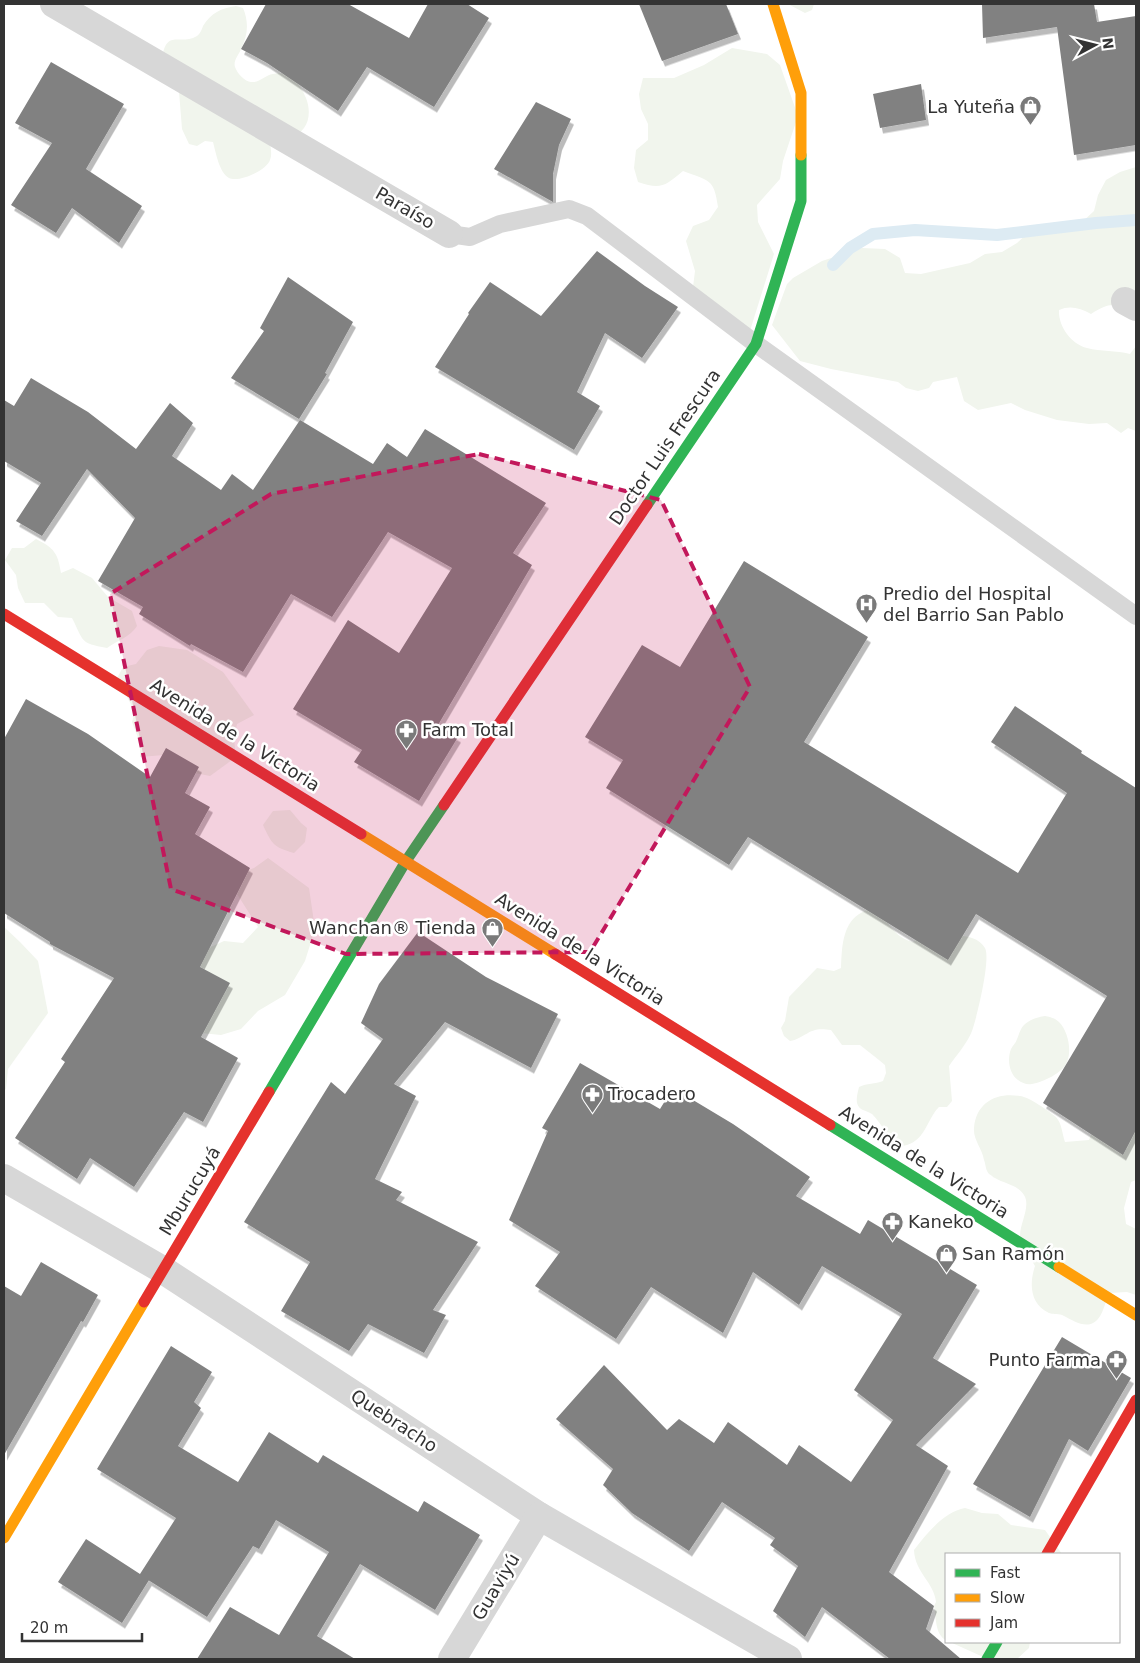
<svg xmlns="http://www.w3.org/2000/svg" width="1140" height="1663" font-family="'DejaVu Sans',sans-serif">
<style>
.green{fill:#f1f5ed}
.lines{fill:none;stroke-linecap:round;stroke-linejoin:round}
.stream{stroke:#ddebf3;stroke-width:12}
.building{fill:#818181;filter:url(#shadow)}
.lane{stroke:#d7d7d7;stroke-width:18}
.street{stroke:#d7d7d7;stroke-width:28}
.fast{stroke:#30b455;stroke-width:11}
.slow{stroke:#ff9f0a;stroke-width:11}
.jam{stroke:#e5322d;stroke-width:11}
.marked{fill:#c2185b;fill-opacity:0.2;stroke:#c2185b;stroke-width:4;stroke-dasharray:10 6;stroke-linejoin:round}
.labels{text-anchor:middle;stroke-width:5;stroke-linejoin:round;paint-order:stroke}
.poi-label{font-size:18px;fill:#333;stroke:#fff;text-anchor:start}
.street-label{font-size:18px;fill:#333;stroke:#fff}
</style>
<defs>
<filter id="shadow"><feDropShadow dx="3" dy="5.5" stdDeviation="0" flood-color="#0004"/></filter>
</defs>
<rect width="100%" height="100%" fill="#fff"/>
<g class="green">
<polygon points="788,4 814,4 812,10 805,13"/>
<path d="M236 6 243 8C249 22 248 35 241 49 239 55 233 60 235 67 237 73 245 82 251 82 260 83 265 75 273 74 291 70 300 84 306 98 310 108 310 120 304 128 297 138 281 140 270 144 271 149 272 155 270 160 267 170 239 183 229 178 219 172 216 153 213 142L205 141 197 146 189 144 182 129 178 79 162 59C166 28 180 46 197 36 200 34 202 29 203 26 211 13 221 8 236 6Z"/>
<path d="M732 48 767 54 780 65 798 116 783 161 780 179 757 205 758 222 774 254 749 334 693 287 695 271 686 241 693 226 709 220 718 207C714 178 709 181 683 171 665 186 661 190 638 182L634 168 636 150 648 140V124L641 109 639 94 643 78H674L704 65Z"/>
<path d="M1136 167V314C1116 303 1111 301 1091 314 1080 308 1070 305 1059 310 1058 326 1071 344 1087 348 1101 352 1116 350 1130 354L1136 346V431L1128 428 1121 433 1107 423 1089 424 1057 420 1025 410 1011 403 978 410 964 401 957 377 933 382 929 388 918 391 906 388 898 382 831 369 800 361 772 325 787 284 793 278 822 261 862 248 885 249 900 258 905 273 921 274 970 263 985 254 1002 252 1017 243 1030 231 1047 230 1066 231 1081 223 1094 211 1098 195 1106 180 1120 172Z"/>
<path d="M36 539C54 548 58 553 61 573L73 568 92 578 108 597 132 611 137 626C130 637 118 640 107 648 79 643 84 641 72 618L58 617 44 603H25L18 588 16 575 5 560 12 548H24Z"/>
<polygon points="159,646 187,650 223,672 254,715 237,724 234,739 236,757 210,776 190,772 176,754 140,757 140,743 132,722 135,712 126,695 115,682 123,667 136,664 147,650"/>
<path d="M290 810 301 823 307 828 305 842 294 853C273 847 272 844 263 825L273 811Z"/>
<polygon points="268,858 309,888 315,929 305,961 285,995 258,1011 241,1029 221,1035 201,1033 199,987 202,951 224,941 243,943 258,927 237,894 238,874 254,868"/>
<path d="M867 910C890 913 888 936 913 942 923 934 937 936 950 936 962 935 978 936 985 948 991 959 977 1017 972 1031 968 1042 956 1056 949 1066L952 1101 947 1107H939C927 1119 926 1139 907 1145 902 1147 893 1145 889 1140 888 1138 888 1135 886 1133 883 1127 877 1119 872 1114 866 1110 859 1111 857 1103 856 1097 858 1092 859 1087 867 1083 875 1084 883 1081L886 1073 885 1065 879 1060 860 1045H842L831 1030C808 1026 808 1037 790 1041L784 1036 781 1028 785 1021 789 997 817 968 834 971 841 968C842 946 842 919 867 910Z"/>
<polygon points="4,927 20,942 38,961 48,1013 8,1069 6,1089 4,1091"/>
<path d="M1045 1016C1050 1017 1055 1018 1059 1022 1068 1031 1072 1050 1067 1062 1063 1073 1043 1082 1032 1084 1027 1085 1022 1083 1018 1080 1009 1074 1007 1059 1011 1049 1013 1045 1016 1043 1017 1039 1019 1035 1020 1029 1024 1025 1029 1020 1037 1017 1045 1016Z"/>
<path d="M1136 1079V1180L1131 1182 1124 1208 1126 1224 1136 1229V1295L1127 1292 1109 1293C1105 1302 1103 1318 1093 1323 1084 1328 1072 1320 1064 1316 1059 1313 1054 1315 1049 1313 1030 1304 1029 1284 1035 1266 1031 1259 1021 1243 1020 1236 1020 1223 1031 1206 1024 1195 1018 1185 1005 1184 995 1178 994 1178 990 1174 989 1174 985 1169 986 1165 984 1160 982 1148 973 1140 974 1128 976 1102 997 1092 1020 1096 1029 1097 1049 1111 1056 1117 1062 1124 1062 1133 1065 1142L1089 1140 1092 1132 1134 1080Z"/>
<path d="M965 1508 982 1513 998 1514 1011 1525 1045 1530 1062 1554H946V1640C935 1635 936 1616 934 1606L936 1602C934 1582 915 1573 914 1550 927 1533 944 1512 965 1508Z"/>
<polygon points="950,1642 1030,1642 1029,1648 1017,1659 985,1659 981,1656"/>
</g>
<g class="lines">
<polyline class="stream" points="833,265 850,248 873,234 915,230 997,235 1096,223 1136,220"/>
</g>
<g class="building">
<polygon points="266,4 348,4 409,38 428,4 467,4 489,18 434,107 367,67 338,111 267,63 241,49"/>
<polygon points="639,4 726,4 738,34 662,61"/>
<polygon points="982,4 1094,4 1097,22 1136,16 1136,145 1074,155 1057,27 983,38"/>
<polygon points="51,62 124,104 86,169 142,206 119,243 72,208 56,233 11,205 52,143 15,123"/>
<polygon points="921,84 926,120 880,128 873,94"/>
<polygon points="536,102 571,119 559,145 553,174 553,202 494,169"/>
<polygon points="597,251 645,286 678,307 642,358 605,333 577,392 600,406 574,450 435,367 469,314 468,313 490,282 541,316"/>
<polygon points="288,277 353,322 325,373 327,374 299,419 231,378 264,331 260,328"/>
<polygon points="31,378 88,412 136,449 170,403 193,423 172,456 221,490 232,474 253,490 300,420 373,464 387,443 407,457 425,429 546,503 513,553 532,565 438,725 458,737 419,801 354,762 362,750 293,709 348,620 399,653 452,568 388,532 332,617 291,594 243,672 191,644 190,646 139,614 143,607 98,581 135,518 87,469 42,536 16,521 41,483 4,461 4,400 14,406"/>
<polygon points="744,561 868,637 804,742 1018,873 1067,793 991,742 1015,706 1082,751 1081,753 1136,788 1136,1130 1123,1155 1043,1103 1107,996 976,914 948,960 748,837 729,865 606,788 623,760 585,737 642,645 680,667"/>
<polygon points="26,699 88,734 150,777 166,748 199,767 185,793 210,807 195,834 250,868 200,967 230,983 201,1037 238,1058 203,1122 184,1112 134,1187 90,1158 77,1179 15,1138 65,1062 61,1059 114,978 50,944 50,942 4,913 4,739"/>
<polygon points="418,932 486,977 558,1014 531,1068 445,1022 394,1084 416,1096 375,1179 402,1192 396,1200 478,1242 433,1310 446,1315 424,1353 368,1324 349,1351 281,1311 310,1262 244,1222 331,1082 345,1094 383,1039 361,1023 379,984"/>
<polygon points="580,1063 660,1109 673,1088 733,1124 810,1177 796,1196 860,1234 868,1220 977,1285 933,1358 976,1384 916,1445 948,1466 889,1572 934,1606 926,1629 961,1659 890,1659 822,1607 805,1637 773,1611 798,1566 770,1545 775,1538 722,1502 689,1551 632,1513 603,1485 613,1469 556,1419 604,1365 667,1430 679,1419 714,1443 728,1422 787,1465 799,1445 851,1482 893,1420 854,1390 902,1314 822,1266 799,1305 753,1272 723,1333 651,1287 616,1339 535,1286 560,1252 509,1220 548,1131 542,1128"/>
<polygon points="41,1262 98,1295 83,1322 81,1321 4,1455 4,1286 21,1296"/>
<polygon points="1062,1337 1131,1378 1088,1451 1069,1439 1030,1517 973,1484"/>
<polygon points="171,1346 212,1372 194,1402 201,1408 178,1446 238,1482 269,1432 318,1463 323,1455 418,1512 424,1501 480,1535 435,1610 360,1564 317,1636 355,1659 197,1659 230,1607 279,1635 329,1552 276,1520 259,1549 253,1546 207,1617 145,1578 149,1580 122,1623 58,1582 86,1539 140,1574 176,1518 97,1469"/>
</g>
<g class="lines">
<polyline class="lane" points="449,234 470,237 500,224 569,209 587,216 756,344 1136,616"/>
<g class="street">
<polyline points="54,4 449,234"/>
<polyline points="1125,301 1136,307"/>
<polyline points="4,1178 163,1270 539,1516 788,1659"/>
<polyline points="452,1659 539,1516"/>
</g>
<g class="fast">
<polyline points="647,505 756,344 801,201 801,155"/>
<polyline points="269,1092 406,861 444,805"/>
<polyline points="830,1125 1059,1267"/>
<polyline points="987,1659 997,1642"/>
</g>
<g class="slow">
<polyline points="773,4 801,93 801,155"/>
<polyline points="361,834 555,954"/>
<polyline points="1059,1267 1136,1315"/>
<polyline points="4,1538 144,1302"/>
</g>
<g class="jam">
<polyline points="4,614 361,834"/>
<polyline points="444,805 647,505"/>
<polyline points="555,954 830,1125"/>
<polyline points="144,1302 269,1092"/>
<polyline points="1047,1554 1136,1400"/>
</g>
</g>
<path class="marked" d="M479 454 661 500 750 687 590 952 346 954 171 889 110 594 271 494Z"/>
<defs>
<symbol id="shop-pin" viewBox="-11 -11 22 30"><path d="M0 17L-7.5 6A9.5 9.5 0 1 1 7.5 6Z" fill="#7a7a7a" stroke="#fff"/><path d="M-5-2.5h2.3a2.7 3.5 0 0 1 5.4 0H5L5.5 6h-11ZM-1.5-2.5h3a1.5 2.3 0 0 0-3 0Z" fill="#fff"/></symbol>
<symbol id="hospital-pin" viewBox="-11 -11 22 30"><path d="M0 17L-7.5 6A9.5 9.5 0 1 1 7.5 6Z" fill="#7a7a7a" stroke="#fff"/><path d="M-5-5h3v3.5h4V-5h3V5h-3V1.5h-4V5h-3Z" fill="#fff"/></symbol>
<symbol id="pharmacy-pin" viewBox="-11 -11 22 30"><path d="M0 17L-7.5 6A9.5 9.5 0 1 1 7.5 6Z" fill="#7a7a7a" stroke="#fff"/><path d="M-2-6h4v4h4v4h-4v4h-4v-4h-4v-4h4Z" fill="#fff"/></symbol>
</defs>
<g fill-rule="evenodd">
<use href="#shop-pin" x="1018" y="94" width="25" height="34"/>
<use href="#hospital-pin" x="854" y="592" width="25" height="34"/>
<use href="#pharmacy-pin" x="394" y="718" width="25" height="34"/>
<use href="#shop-pin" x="480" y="916" width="25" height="34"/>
<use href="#pharmacy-pin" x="580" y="1082" width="25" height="34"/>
<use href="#pharmacy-pin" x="880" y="1210" width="25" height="34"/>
<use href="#shop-pin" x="934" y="1242" width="25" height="34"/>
<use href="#pharmacy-pin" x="1104" y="1348" width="25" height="34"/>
</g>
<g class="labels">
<g class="poi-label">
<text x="1015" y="113" text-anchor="end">La Yuteña</text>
<text x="883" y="600">Predio del Hospital<tspan x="883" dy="21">del Barrio San Pablo</tspan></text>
<text x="422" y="736">Farm Total</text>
<text x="476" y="934" text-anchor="end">Wanchan® Tienda</text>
<text x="608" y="1100">Trocadero</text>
<text x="908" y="1228">Kaneko</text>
<text x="962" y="1260">San Ramón</text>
<text x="1101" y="1366" text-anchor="end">Punto Farma</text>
</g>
<g class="street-label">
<text transform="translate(405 208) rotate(30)" y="6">Paraíso</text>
<text transform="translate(665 447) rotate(-56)" y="6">Doctor Luis Frescura</text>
<text transform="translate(235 735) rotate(32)" y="6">Avenida de la Victoria</text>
<text transform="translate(580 949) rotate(32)" y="6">Avenida de la Victoria</text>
<text transform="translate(924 1162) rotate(32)" y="6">Avenida de la Victoria</text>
<text transform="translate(190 1191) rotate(-59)" y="6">Mburucuyá</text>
<text transform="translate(394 1421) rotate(33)" y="6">Quebracho</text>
<text transform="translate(496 1587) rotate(-59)" y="6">Guaviyú</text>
</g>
</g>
<rect width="1140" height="1663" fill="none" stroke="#333333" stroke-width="10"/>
<rect x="945" y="1553" width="175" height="90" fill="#ffffff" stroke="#adadad"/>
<rect x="955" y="1569" width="25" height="8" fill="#30b455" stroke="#adadad"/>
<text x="990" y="1578" font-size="15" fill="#333333">Fast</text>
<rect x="955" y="1594" width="25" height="8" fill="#ff9f0a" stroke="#adadad"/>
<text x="990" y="1603" font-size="15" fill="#333333">Slow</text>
<rect x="955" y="1619" width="25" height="8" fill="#e5322d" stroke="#adadad"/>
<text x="990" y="1628" font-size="15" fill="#333333">Jam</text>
<g transform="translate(1095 45) rotate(83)" stroke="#ffffff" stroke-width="4" paint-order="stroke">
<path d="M0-4L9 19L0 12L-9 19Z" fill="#333333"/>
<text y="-8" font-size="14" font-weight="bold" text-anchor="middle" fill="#333333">N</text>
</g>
<path d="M22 1633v8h120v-8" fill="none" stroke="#333333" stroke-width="2.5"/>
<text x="30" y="1633" font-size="15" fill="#333333" stroke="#ffffff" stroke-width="4" paint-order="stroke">20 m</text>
</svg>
